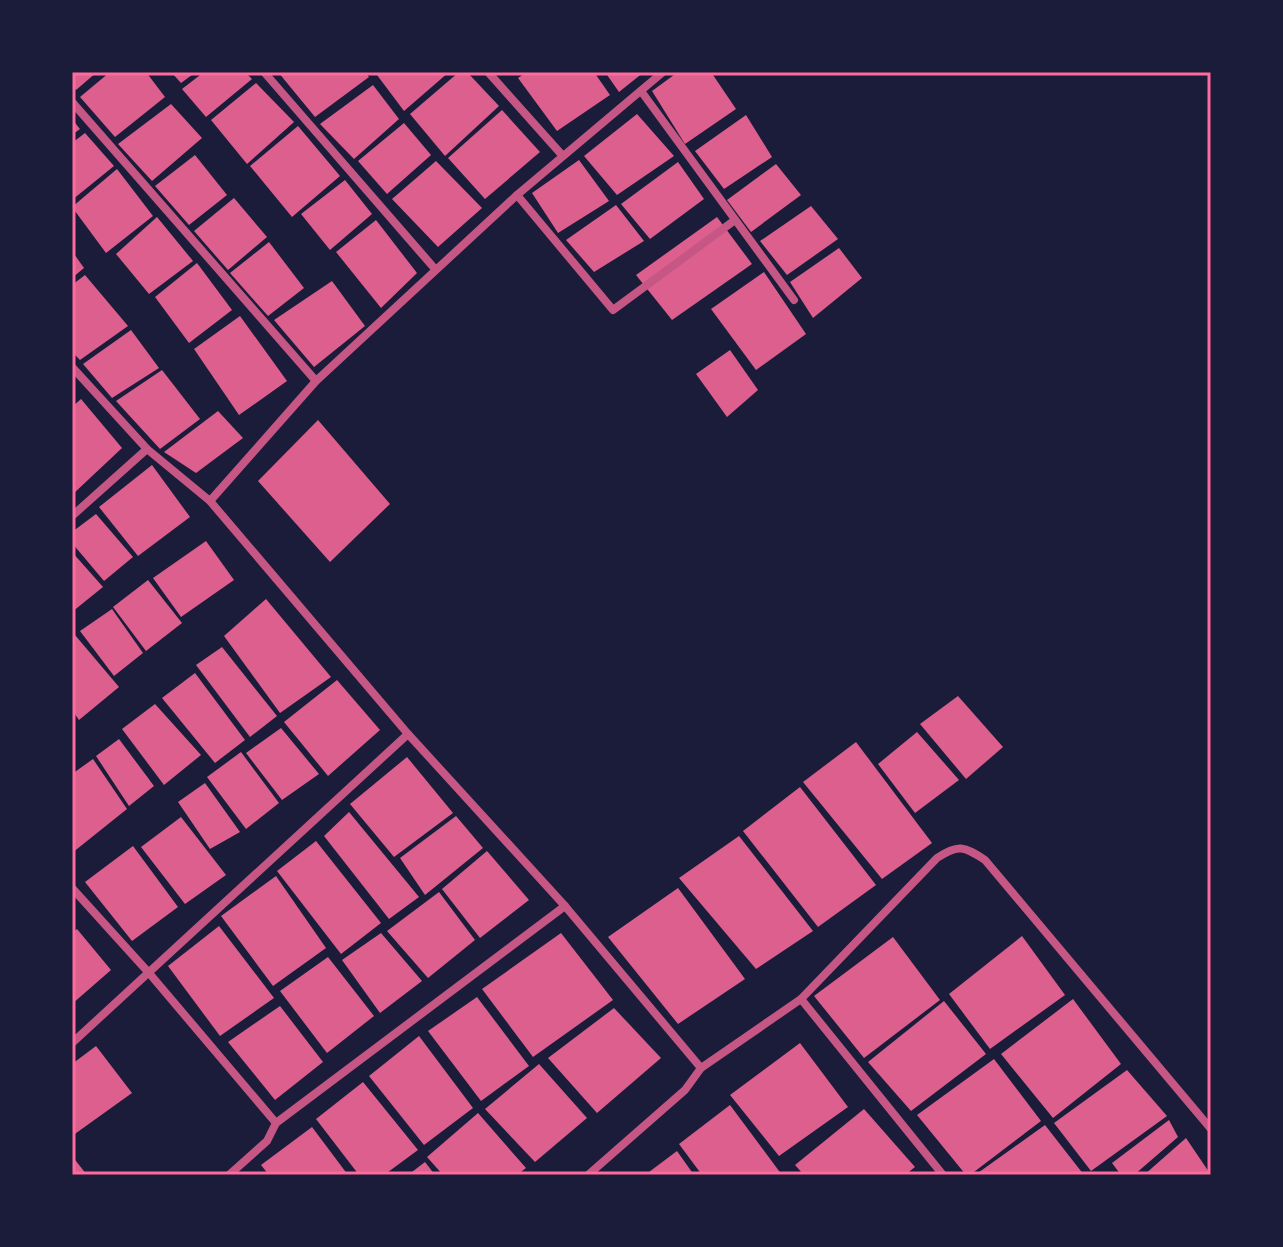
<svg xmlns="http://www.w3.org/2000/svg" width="1283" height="1247" font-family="'Zilla Slab',serif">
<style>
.building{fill:#dd5f8e}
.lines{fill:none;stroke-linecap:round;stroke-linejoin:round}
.minor{stroke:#c65784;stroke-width:8}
.neatline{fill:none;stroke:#ff6b9d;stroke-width:3}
</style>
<rect width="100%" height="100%" fill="#1b1b3a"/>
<g class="building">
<polygon points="72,72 97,72 76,90 72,86"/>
<polygon points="110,72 146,72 165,97 115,137 80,97"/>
<polygon points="171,72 196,72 181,83"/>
<polygon points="204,72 245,72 252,79 206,117 182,89"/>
<polygon points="278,72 365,72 369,77 315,117"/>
<polygon points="380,72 449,72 404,111 377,75"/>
<polygon points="459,72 467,72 499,106 445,156 410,114"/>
<polygon points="527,72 594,72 610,95 557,131 518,78"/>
<polygon points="605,72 644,72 619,92"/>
<polygon points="678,72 711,72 736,109 685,144 652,91"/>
<polygon points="256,83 294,122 247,164 211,120"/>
<polygon points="373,85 399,119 354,159 320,124"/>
<polygon points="171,104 202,138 152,181 118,144"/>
<polygon points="502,110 540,152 485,199 448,158"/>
<polygon points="637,114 674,156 617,195 584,156"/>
<polygon points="746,115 772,157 724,189 695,151"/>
<polygon points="72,119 80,129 72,135"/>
<polygon points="404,123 431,155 387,194 358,161"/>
<polygon points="298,126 340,176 292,217 250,166"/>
<polygon points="85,133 114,166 72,200 72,143"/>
<polygon points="195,155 227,195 189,225 155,186"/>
<polygon points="579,160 609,201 558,233 532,193"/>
<polygon points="436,161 482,208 438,247 392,199"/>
<polygon points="678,162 704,199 650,239 621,204"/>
<polygon points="776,164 801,195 751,232 727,200"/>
<polygon points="117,169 153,216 106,253 72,207"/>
<polygon points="345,180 372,214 330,250 301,214"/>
<polygon points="234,198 267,237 228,270 194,231"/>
<polygon points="616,205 644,241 594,272 566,240"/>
<polygon points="811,206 838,239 787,275 760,241"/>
<polygon points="157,217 193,261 149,294 116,254"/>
<polygon points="717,217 752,264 672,320 636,275"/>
<polygon points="376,220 417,273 381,308 336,252"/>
<polygon points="269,242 304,288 268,316 230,273"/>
<polygon points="839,248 862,278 813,318 790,282"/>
<polygon points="72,251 84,268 72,278"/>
<polygon points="197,263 232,310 189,343 155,297"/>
<polygon points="764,272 806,334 756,370 711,309"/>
<polygon points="85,275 128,326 80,360 72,352 72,285"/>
<polygon points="332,281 365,326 314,367 274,320"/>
<polygon points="240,316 287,381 239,415 194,349"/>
<polygon points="131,330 159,368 112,398 83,364"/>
<polygon points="730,350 758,390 727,417 696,374"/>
<polygon points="162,370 200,419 160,449 116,401"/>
<polygon points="81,399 122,448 72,495 72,407"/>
<polygon points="218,411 243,438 196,473 164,452"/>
<polygon points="318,420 390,504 330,562 258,481"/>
<polygon points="152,465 190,517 138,556 99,507"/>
<polygon points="96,514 133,557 104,581 72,543 72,532"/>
<polygon points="206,541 234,580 181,617 153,578"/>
<polygon points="72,552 103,587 72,612"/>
<polygon points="148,580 182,623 146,651 113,607"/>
<polygon points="266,599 331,677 280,713 224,636"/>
<polygon points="112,609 143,653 114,676 80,631"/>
<polygon points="75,635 119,687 79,720 72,710 72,638"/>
<polygon points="222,647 277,716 250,737 196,665"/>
<polygon points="195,673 245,740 215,763 162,698"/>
<polygon points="337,680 380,730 328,776 284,722"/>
<polygon points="958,696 1003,747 966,779 920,724"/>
<polygon points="155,704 201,755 164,785 122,729"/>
<polygon points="281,728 319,774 282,800 246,753"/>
<polygon points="917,732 959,780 915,813 878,764"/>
<polygon points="119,739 154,786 129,806 96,756"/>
<polygon points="856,742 932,843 882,879 803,782"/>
<polygon points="241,752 279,803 246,829 207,777"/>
<polygon points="407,757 453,813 394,857 350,804"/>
<polygon points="93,759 127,809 72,853 72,774"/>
<polygon points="205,783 240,832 210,849 178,802"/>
<polygon points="800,787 876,885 818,927 743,831"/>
<polygon points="349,812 419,897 389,919 324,836"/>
<polygon points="456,816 483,848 425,895 400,858"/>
<polygon points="181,817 226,875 185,904 141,847"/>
<polygon points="739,836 813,931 756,969 679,878"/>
<polygon points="316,841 381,923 341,954 277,871"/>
<polygon points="133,846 178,907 132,941 85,882"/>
<polygon points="487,851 529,900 480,938 442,889"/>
<polygon points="276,876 326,948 273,986 221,916"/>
<polygon points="678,888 745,979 678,1024 608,937"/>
<polygon points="439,892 475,940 428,978 387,931"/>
<polygon points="219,926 274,998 220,1036 168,966"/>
<polygon points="77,929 111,970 72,1004 72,933"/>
<polygon points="381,933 422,981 380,1013 342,960"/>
<polygon points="561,933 613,1000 533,1057 482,989"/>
<polygon points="1022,936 1065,995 990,1049 949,994"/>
<polygon points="893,937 940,1000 864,1058 814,996"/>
<polygon points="328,957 374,1016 327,1053 280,991"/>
<polygon points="477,997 529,1066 481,1101 428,1031"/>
<polygon points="1073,999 1121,1064 1053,1118 1001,1054"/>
<polygon points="944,1001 986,1054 911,1111 868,1062"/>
<polygon points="280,1006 323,1062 275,1100 228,1042"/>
<polygon points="614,1008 661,1058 597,1113 548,1058"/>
<polygon points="419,1036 473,1108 424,1145 369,1076"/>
<polygon points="800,1043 848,1107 779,1156 730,1095"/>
<polygon points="96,1046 132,1093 72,1136 72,1064"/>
<polygon points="994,1059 1041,1121 970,1175 966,1175 917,1115"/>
<polygon points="539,1064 587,1118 535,1162 485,1109"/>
<polygon points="1127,1070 1167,1116 1091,1171 1054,1123"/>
<polygon points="363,1082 418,1150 384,1175 359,1175 316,1119"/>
<polygon points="730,1105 782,1175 702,1175 679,1144"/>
<polygon points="864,1109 915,1167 905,1175 804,1175 795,1165"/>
<polygon points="478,1113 526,1168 517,1175 443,1175 427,1157"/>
<polygon points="1169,1120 1178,1137 1134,1175 1121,1175 1112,1163"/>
<polygon points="1045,1125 1084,1175 975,1175"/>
<polygon points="312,1127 348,1175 269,1175 261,1165"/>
<polygon points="1186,1138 1211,1175 1144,1175"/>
<polygon points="677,1151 694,1175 645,1175"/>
<polygon points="72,1156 87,1175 72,1175"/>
<polygon points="425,1162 435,1175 408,1175"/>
</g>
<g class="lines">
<g class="minor">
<polyline points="264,72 435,269"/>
<polyline points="488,72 562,155"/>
<polyline points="641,91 794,300"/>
<polyline points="72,102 316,381"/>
<polyline points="517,195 613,310 735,220"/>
<polyline points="72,367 147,449 210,501 408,734 565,906 701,1068"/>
<polyline points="210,501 316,381 517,195 663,72"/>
<polyline points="72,516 147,449"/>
<polyline points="72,888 149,973 276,1123"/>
<polyline points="801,999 943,1175"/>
<polyline points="72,1043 408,734"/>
<polyline points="229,1175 267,1141 276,1123 565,906"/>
<path d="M588 1175 685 1090 701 1068 801 999 937 858C958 844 964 846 985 860L1211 1129"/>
</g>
</g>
<rect width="1283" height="1247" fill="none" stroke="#1b1b3a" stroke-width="148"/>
<rect x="74" y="74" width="1135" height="1099" class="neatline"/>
</svg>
